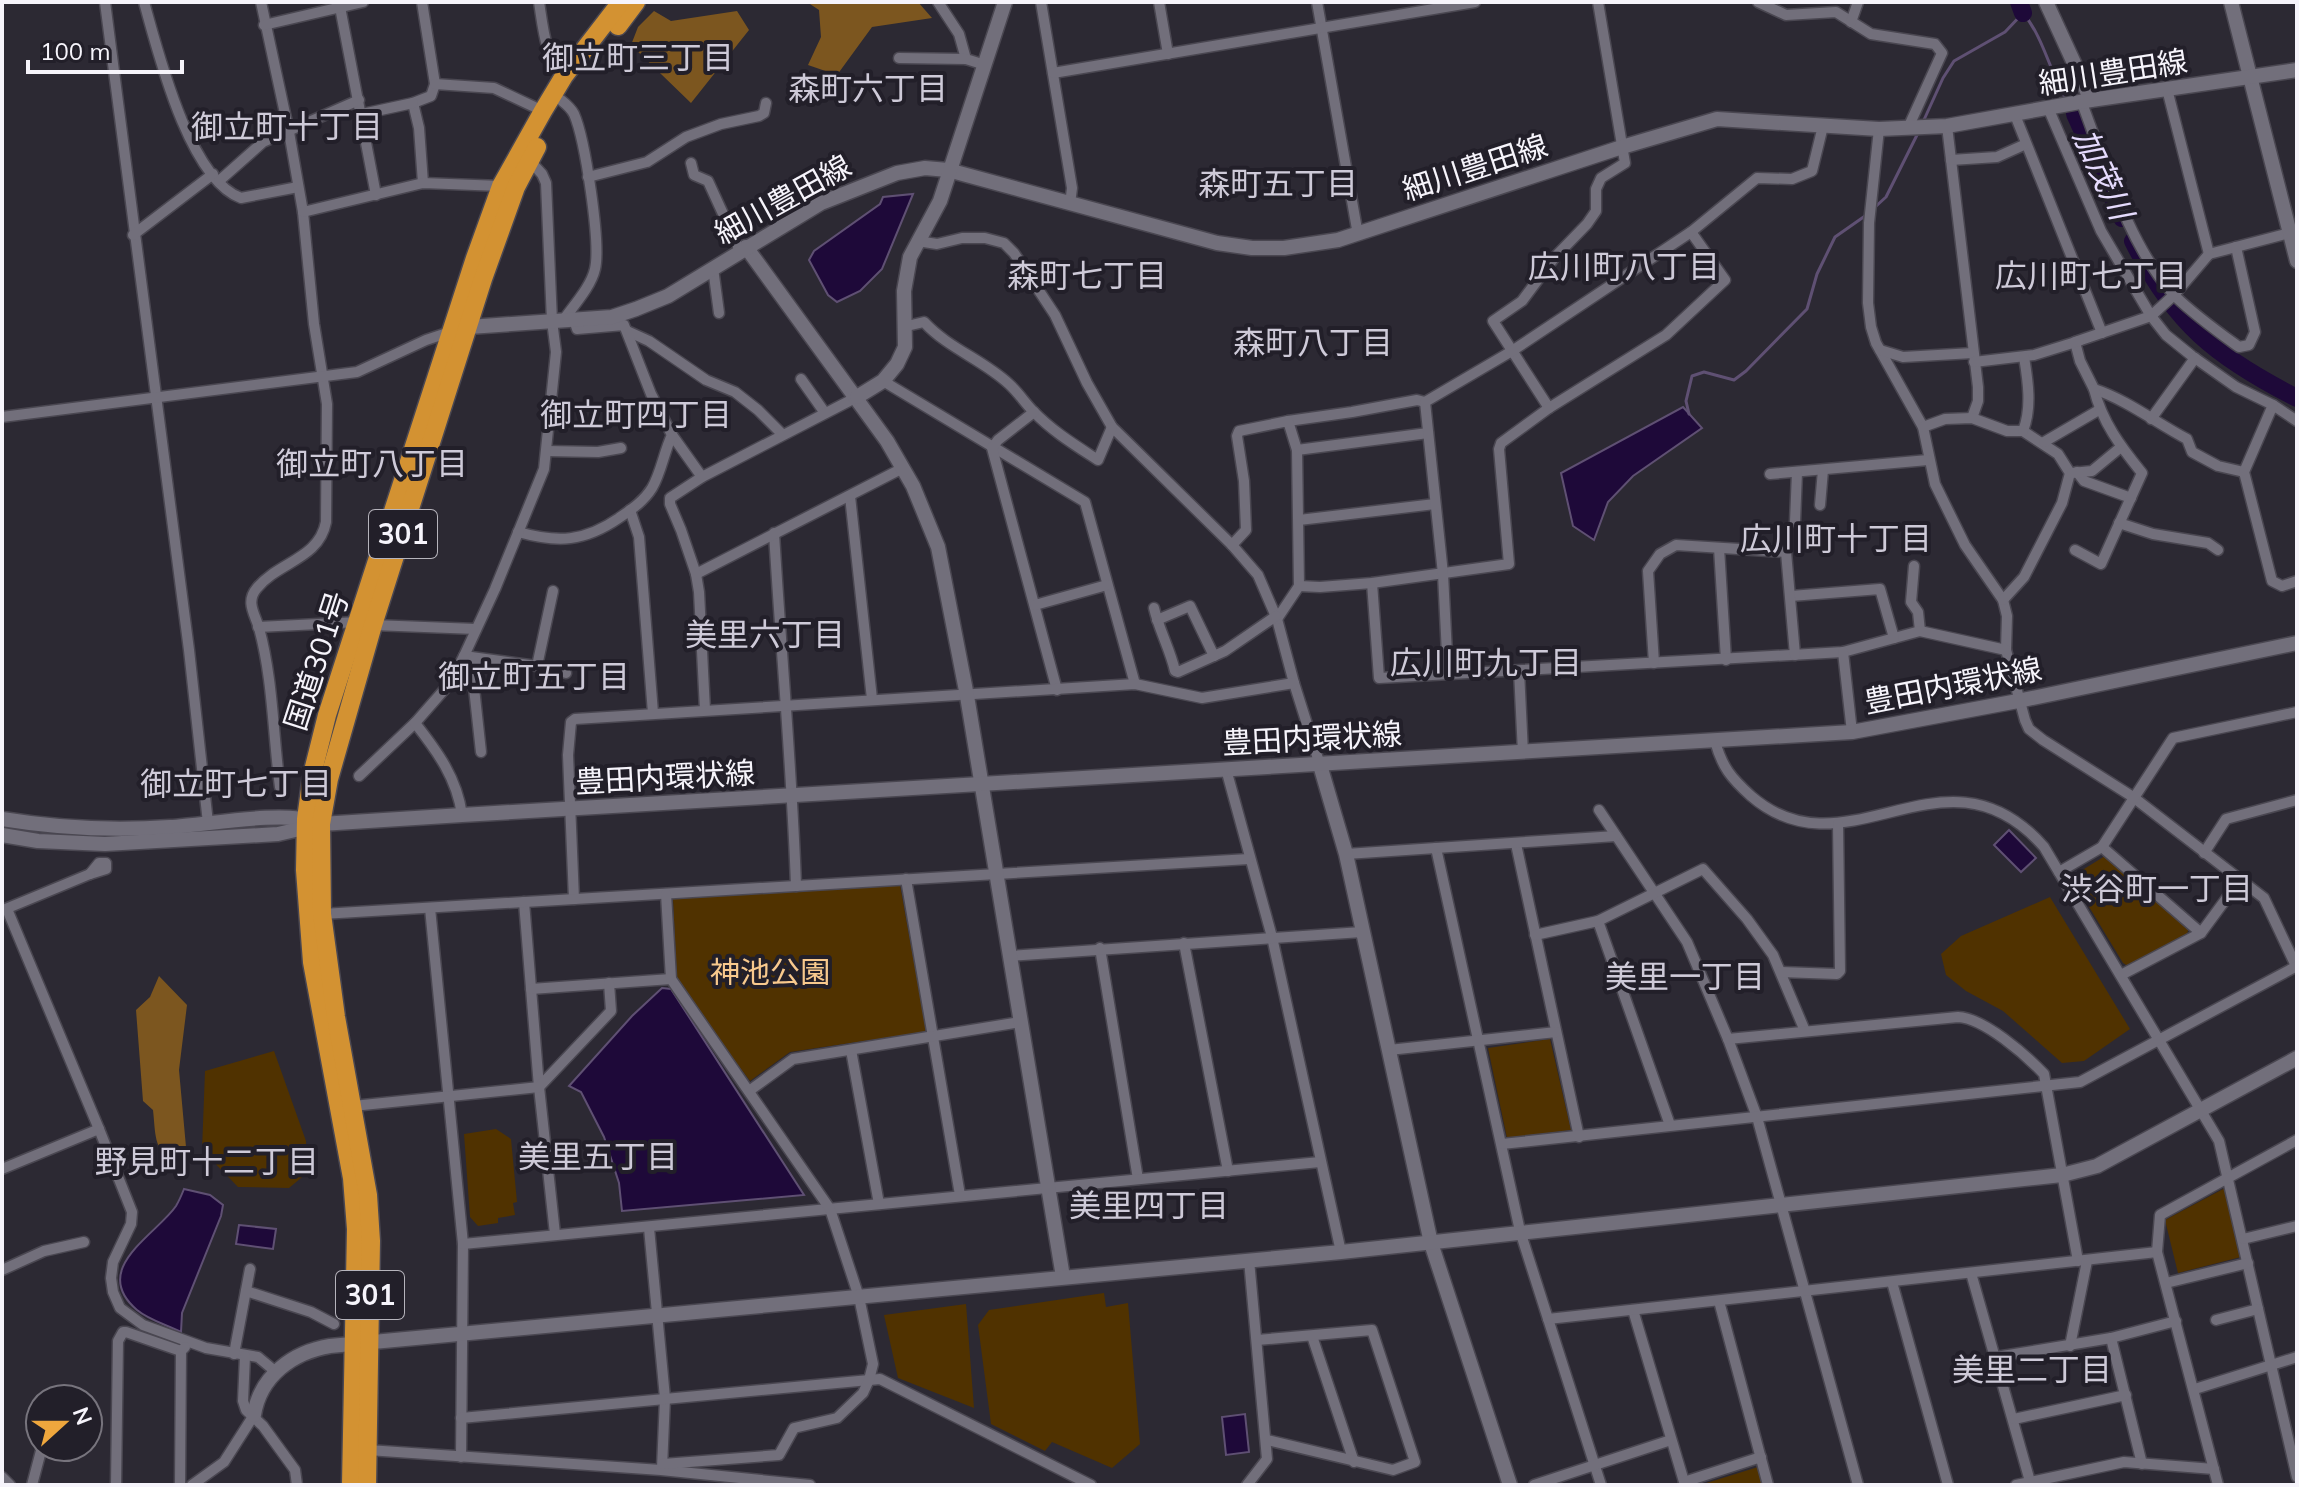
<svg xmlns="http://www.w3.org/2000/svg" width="2299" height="1487" font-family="Mulish,'Noto Sans JP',sans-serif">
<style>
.green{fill:#503200}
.forest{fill:#7c561f}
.water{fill:#1e0939;stroke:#5f5073;stroke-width:2}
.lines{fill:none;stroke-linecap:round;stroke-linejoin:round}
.stream{stroke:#5f5073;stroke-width:3}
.river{stroke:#1e0939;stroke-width:18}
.street-casing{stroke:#4a4751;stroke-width:13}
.secondary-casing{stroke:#4a4751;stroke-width:17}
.highway-casing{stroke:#4a4751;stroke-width:21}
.street{stroke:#726f7b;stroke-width:10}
.secondary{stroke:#726f7b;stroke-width:14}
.highway{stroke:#d39232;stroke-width:18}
.labels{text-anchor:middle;stroke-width:8;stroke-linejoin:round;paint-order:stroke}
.shield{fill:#221f29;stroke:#b6b4bc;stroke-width:2}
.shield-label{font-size:28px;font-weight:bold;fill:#f6f4fb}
.street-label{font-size:30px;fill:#f6f4fb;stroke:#221f29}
.park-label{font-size:30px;fill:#f8c98d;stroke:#221f29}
.neighbourhood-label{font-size:32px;fill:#cecad8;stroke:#221f29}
.water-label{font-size:32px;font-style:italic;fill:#e5dbfd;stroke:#221f29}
</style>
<rect width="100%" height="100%" fill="#2c2933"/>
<g class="green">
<polygon points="2105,856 2189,927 2187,934 2128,966 2123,963 2071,877"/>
<polygon points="900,885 926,1029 924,1032 790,1052 750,1081 702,1017 677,978 673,899"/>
<polygon points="2050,897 2130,1029 2084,1061 2062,1063 2003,1011 1966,991 1946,975 1941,954 1961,936"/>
<polygon points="1550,1039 1571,1130 1507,1138 1488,1048"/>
<polygon points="274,1051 306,1141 307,1173 289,1188 238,1187 202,1150 205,1071"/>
<polygon points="496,1129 511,1139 517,1202 513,1203 515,1215 498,1218 498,1223 478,1226 470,1217 464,1134"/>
<polygon points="2225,1188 2241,1257 2178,1273 2165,1220"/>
<polygon points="1104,1293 1106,1307 1128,1303 1140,1444 1112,1468 1052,1442 1045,1451 991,1424 978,1325 989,1310"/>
<polygon points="966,1304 974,1408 898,1378 884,1315"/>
<polygon points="1758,1467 1763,1485 1700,1485"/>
</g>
<g class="forest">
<polygon points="807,2 918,2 932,18 872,27 837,75 808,65 821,37 819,10"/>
<polygon points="654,11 671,21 737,11 749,30 691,103 631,45 638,27"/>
<path d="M159 976 187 1005 179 1070 186 1147 180 1167C153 1151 156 1138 153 1110L143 1101 136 1010 150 997Z"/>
</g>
<g class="water">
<polygon points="913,194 882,269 860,291 837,302 828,295 809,260 814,251 880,204 883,197"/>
<polygon points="1683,407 1702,428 1633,476 1608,502 1594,540 1573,526 1561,473"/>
<polygon points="2009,830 2036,858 2021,872 1994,845"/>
<polygon points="662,988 671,989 804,1195 622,1211 619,1183 604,1137 581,1092 569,1086 632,1016"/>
<path d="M184 1189 210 1195 223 1205 221 1216 182 1313 181 1332C167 1325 149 1320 137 1310 89 1269 156 1235 176 1206 179 1201 182 1194 184 1189Z"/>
<polygon points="239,1225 276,1229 273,1249 236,1244"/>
<polygon points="1245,1414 1249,1452 1226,1455 1222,1417"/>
</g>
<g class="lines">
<g class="stream">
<path d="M1923 122 1943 78 1954 61 2005 32 2023 13C2044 38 2050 73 2067 101"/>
<polyline points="1874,208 1886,197 1918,133"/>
<polyline points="1689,414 1686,401 1692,376 1704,372 1734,380 1746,371 1807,309 1817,274 1835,237 1865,216"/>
</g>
<g class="river">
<polyline points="2019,2 2023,13"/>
<polyline points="2075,114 2122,218"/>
<path d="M2133 241C2174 323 2216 357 2297 398"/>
</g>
<defs>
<g id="street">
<polyline points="105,2 189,650 208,823"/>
<path d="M144 2C158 52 189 179 241 198L298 187"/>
<path d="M261 2 289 132 303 212 314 324 327 404 326 522C319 559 278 562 257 588 245 602 255 614 259 628 273 679 273 735 280 787"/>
<polyline points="422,2 435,84 431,96 413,103 419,128 423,183"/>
<path d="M539 2C543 27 545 58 564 76"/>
<polyline points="938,2 959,34 966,59 985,65"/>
<polyline points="1041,2 1072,188 1070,204"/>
<polyline points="1159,2 1168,54"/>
<polyline points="1317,2 1358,235"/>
<polyline points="1758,2 1786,15 1836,12 1871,34 1935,44 1942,53 1908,128"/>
<polyline points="340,7 376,195"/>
<polyline points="1851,22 1858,2"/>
<polyline points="264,25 363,2"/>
<polyline points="899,58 966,59"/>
<polyline points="1053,73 1475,2"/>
<polyline points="435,84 494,88 543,111"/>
<polyline points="2167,89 2209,254 2297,231"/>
<path d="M561 100C566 104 571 108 574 114 585 139 601 243 595 269 591 287 573 306 562 322"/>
<path d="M2082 103C2105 164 2130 249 2176 297 2196 316 2217 331 2239 347L2249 345 2255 332 2236 247"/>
<polyline points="2049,110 2101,231 2151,316 2166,335 2192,356 2236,387 2273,405 2297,421"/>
<polyline points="362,114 413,103"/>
<polyline points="2015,115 2102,333"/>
<polyline points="1947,126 1978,387 1978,401 1972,418"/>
<polyline points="1879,129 1869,223 1868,303 1871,327 1876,343 1923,427 1935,484 1965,545 2003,600 2007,616 2006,650 2025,720 2029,729 2043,740 2133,797 2264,898 2297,968"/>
<polyline points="1951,160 1997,157 2026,144"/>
<polyline points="691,163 694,175 708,181 740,251"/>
<polyline points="588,177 647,162 686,137 721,124 759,116 764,113 766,103"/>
<polyline points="219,181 263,142 359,100"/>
<polyline points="303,212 423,183 501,186"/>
<polyline points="133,235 213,174"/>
<polyline points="917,241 937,244 962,238 985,238 1004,243 1014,253 1055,315 1087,383 1112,427 1232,545 1258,575 1277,619 1294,683 1320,765"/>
<path d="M2209 254 2174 295 2151 316 2075 342 2080 361 2094 389C2127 400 2155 422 2187 439L2192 452 2218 466 2244 472"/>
<polyline points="713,268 719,313"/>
<path d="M907 326 924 322C949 349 982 359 1009 384 1018 392 1025 403 1033 411 1052 431 1075 445 1098 460L1112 427"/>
<polyline points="627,331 649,341 706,380 735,392 758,410 782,434"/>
<polyline points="1880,350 1903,357 1973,353"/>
<polyline points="1974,362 2034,355 2079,341"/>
<polyline points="801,379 825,413"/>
<polyline points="883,381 1085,502 1135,684"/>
<polyline points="2273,405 2244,472 2272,581 2282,586 2297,581"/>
<polyline points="1549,408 1493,321 1522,301 1554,258 1587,224 1596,211 1596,189 1601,178 1625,163 1598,2"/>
<polyline points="1034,412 998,440 992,448 1057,690"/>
<polyline points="2,417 357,372 426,340 453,331"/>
<polyline points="2151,419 2195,358"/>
<polyline points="1288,421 1352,412 1417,400 1425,402"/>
<polyline points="1923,427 1945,419 1972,418 2007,431 2023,431 2058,454 2070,473 2062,503 2024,577 2003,600"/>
<path d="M2023 431C2032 408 2028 381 2024 357"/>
<polyline points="672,435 702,477"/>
<polyline points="2044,442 2099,410"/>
<polyline points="1297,450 1428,433"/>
<polyline points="547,451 598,452 621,448"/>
<polyline points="2077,472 2084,481 2131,498"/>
<polyline points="2072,473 2092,471 2121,447"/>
<polyline points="1770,474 1928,460"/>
<polyline points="850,496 872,699"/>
<polyline points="1820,505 1823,470"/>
<polyline points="630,510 639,537 653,713"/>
<polyline points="1299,520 1435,504"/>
<polyline points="1795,522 1797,472"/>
<polyline points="2119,523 2153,534 2208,543 2218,550"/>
<path d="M518 532C558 543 584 542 619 518 632 509 644 501 652 488 661 473 664 452 672 435L651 394 624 325 577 329 574 320"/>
<path d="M774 533C781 651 792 768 796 886"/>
<polyline points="1232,545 1246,530 1244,481 1237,436 1239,431 1288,421 1297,450 1299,586 1277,619"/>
<polyline points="1719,548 1726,660"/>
<path d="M2075 550 2101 564 2142 473C2121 447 2102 422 2094 389"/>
<polyline points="1914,566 1911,602 1918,612 1920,631"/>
<polyline points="696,574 903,468"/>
<polyline points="1372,583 1379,678 1843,652 1920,631 2006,650"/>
<polyline points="1299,586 1320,587 1372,583 1509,564 1499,449 1501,443 1549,408 1666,335 1725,280 1691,232"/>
<polyline points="1791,596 1880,589 1894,638"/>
<polyline points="1035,605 1107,585"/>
<path d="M1154 608C1159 630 1170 649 1175 671L1178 672 1225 651 1276 616"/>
<polyline points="1157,620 1190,606 1214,656"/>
<polyline points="373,625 476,629"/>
<polyline points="258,627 359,622"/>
<polyline points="1843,652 1852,732"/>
<polyline points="464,656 537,666 566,673"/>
<polyline points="476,659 474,688 481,752"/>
<polyline points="1654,663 1648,571 1660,554 1676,545 1786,552 1795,655"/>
<polyline points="537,666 553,591"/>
<polyline points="1519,671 1523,753"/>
<polyline points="1448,674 1443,574 1425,402 1512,351 1691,232 1757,178 1792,179 1812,171 1823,126"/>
<polyline points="705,710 699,592 696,574 681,530 670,504 670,498 702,477 857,397"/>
<path d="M1715 741C1722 767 1731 778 1751 796 1848 880 1945 734 2044 847L2219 1141 2297 1477"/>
<polyline points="1226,769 1272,937 1341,1252"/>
<polyline points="359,776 415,723"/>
<polyline points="1599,810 1687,942 1728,1039 1757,1117 1858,1485"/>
<path d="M462 815C457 778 437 751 415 723L451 682 464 656 495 589 544 469 556 352 552 321 546 183 542 174 530 161"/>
<polyline points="1516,844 1579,1137"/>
<polyline points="2102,847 2201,933"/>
<polyline points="1436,848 1520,1231 1601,1485"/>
<polyline points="2204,853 2226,819 2297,800"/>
<polyline points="1346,854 1616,836"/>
<polygon points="99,863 106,863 106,869 90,874"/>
<polyline points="2059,872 2102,847 2173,738 2297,712"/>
<polyline points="906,879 960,1195"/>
<polyline points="574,899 568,755 571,722 575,719 1135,684 1202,698 1294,683"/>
<polyline points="524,902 539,1087 555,1234"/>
<polyline points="430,908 463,1244 461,1457"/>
<polyline points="3,910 90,874"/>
<polyline points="322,914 1249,859"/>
<polyline points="1598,921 1670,1125"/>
<polyline points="1535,935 1598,921 1703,869 1747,919 1773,955 1805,1031"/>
<polyline points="1184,943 1228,1171"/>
<polyline points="1100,948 1138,1179"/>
<polyline points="1009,956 1362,932"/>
<polyline points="1781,972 1837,974 1840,971 1838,824"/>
<polyline points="2121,975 2201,933 2240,880"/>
<polyline points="531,989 671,979"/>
<path d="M1728 1039 1958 1017C1984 1018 2026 1055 2044 1074L2078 1261"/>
<polyline points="851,1050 879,1204"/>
<polyline points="1389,1050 1556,1032"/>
<polyline points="749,1091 793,1059 1020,1022"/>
<polyline points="353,1106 539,1087 611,1011 609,983"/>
<polyline points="99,1129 132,1212 131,1224 113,1262 111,1278 113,1292 120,1308 143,1325 206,1348 258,1357 276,1372"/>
<polyline points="1502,1144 2080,1082 2297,966"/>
<polyline points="2,1169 99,1129 7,909"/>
<polyline points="649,1228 665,1398 662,1468"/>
<polyline points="2243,1239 2297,1226"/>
<polyline points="463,1244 1320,1162"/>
<polyline points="2,1270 44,1251 84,1242"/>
<polyline points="1971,1273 2031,1485"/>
<polyline points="1892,1282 1948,1485"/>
<polyline points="2166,1283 2248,1263"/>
<polyline points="246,1291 311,1312 334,1324"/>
<polyline points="1719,1301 1768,1485"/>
<polyline points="1633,1310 1685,1485"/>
<polyline points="1548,1319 2157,1252"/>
<polyline points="2216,1320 2258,1309"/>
<polyline points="1312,1336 1354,1462"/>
<polyline points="2111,1338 2142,1464"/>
<polyline points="1257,1340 1372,1330 1415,1462 1393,1470 1267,1440"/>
<polyline points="2070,1346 2087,1261"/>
<polyline points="234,1354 250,1269"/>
<polyline points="245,1356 243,1401 246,1410 263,1426 295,1470 297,1485"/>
<polyline points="1996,1357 2111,1338 2176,1321"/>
<polyline points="2195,1389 2297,1357"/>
<polyline points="461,1418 880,1379 1091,1485"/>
<polyline points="2014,1419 2126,1395"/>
<polyline points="368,1450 661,1470 810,1485"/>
<polyline points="663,1464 779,1455 794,1428 837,1418 863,1393 869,1380 873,1364 859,1297 830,1209 671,979 666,894"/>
<polyline points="2,1477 10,1485"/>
<polyline points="1684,1482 1761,1457"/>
<polyline points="32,1485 42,1447"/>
<polyline points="116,1485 118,1341 123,1332 126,1332 181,1351"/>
<polyline points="180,1485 181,1351 185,1347"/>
<polyline points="192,1485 224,1462 254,1415"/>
<polyline points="1247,1485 1267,1459 1249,1260"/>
<polyline points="1534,1485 1671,1440"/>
<polyline points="2016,1485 2124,1462 2214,1469"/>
<polyline points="2218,1485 2157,1252 2160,1215 2297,1140"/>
</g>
<g id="secondary">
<polyline points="2046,2 2091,100"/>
<polyline points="2231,2 2297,261"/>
<polyline points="746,247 887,441 913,486 938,547 967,696 1063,1277"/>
<polyline points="469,327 612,317 636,309 668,296 821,203 897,173 925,168 948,170 1217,243 1252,248 1284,248 1338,240 1622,147 1717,119 1879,129 1947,126 2091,100 2297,70"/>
<polyline points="857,397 883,381 897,364 905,347 904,291 910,257 940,201 1005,2"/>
<polyline points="1320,765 1346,854 1431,1243 1510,1485"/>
<path d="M2 819C57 828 114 831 170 827 207 825 279 811 312 821"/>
<polyline points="2,835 38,841 105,844 278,834 321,824 462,815 1852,732 2018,701 2297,643"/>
<path d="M254 1415C260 1376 293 1352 330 1346L1341 1252 2062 1175 2097 1166 2297 1058"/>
</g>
<g id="highway">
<polyline points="618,26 636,2"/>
<polyline points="351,1485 356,1229 352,1178 312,962 305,870 306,819 312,775 327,715 475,258 501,186 543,111 564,76 621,2"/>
<polyline points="367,1485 371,1241 368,1195 336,1017 322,914 321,824 329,779 373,625 483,279 516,187 537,147"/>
</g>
</defs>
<use href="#street" class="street-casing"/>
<use href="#secondary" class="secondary-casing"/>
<use href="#highway" class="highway-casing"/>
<use href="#street" class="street"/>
<use href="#secondary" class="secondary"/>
<use href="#highway" class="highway"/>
</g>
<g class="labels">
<g class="shield">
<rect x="369" y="510" width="68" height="48" rx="6"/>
<rect x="336" y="1271" width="68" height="48" rx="6"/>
</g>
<g class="shield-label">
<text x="403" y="544">301</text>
<text x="370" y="1305">301</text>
</g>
<g class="street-label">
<text transform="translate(2113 73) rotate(-9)" y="10">細川豊田線</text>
<text transform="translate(1475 168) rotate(-18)" y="10">細川豊田線</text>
<text transform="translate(783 200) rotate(-29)" y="10">細川豊田線</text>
<text transform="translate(317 661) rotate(-72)" y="10">国道301号</text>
<text transform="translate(1953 686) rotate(-11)" y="10">豊田内環状線</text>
<text transform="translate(1312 739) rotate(-3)" y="10">豊田内環状線</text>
<text transform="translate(665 778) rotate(-3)" y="10">豊田内環状線</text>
</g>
<g class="park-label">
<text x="770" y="983">神池公園</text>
</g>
<g class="neighbourhood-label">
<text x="638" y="69">御立町三丁目</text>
<text x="868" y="100">森町六丁目</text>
<text x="287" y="138">御立町十丁目</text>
<text x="1278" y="195">森町五丁目</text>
<text x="1624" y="278">広川町八丁目</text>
<text x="1087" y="287">森町七丁目</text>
<text x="2091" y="287">広川町七丁目</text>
<text x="1313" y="354">森町八丁目</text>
<text x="636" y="426">御立町四丁目</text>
<text x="372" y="475">御立町八丁目</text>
<text x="1836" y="550">広川町十丁目</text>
<text x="765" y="646">美里六丁目</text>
<text x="1486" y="674">広川町九丁目</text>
<text x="534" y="688">御立町五丁目</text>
<text x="236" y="795">御立町七丁目</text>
<text x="2157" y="900">渋谷町一丁目</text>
<text x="1685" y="988">美里一丁目</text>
<text x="598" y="1168">美里五丁目</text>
<text x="207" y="1173">野見町十二丁目</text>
<text x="1149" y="1217">美里四丁目</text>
<text x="2032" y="1381">美里二丁目</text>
</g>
<g class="water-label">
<text transform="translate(2103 174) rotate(65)" y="11">加茂川</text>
</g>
</g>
<rect width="2299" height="1487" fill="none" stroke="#f6f4fb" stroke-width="8"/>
<g transform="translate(64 1423) rotate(69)"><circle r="38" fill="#221f29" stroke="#77747d" stroke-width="2"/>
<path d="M0-6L14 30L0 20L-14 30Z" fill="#efa73d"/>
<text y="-12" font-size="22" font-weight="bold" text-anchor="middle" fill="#f6f4fb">N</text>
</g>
<path d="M28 60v12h154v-12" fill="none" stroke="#f6f4fb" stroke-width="4"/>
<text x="40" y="60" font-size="24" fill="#f6f4fb" stroke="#221f29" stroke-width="6" paint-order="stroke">100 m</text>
</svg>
